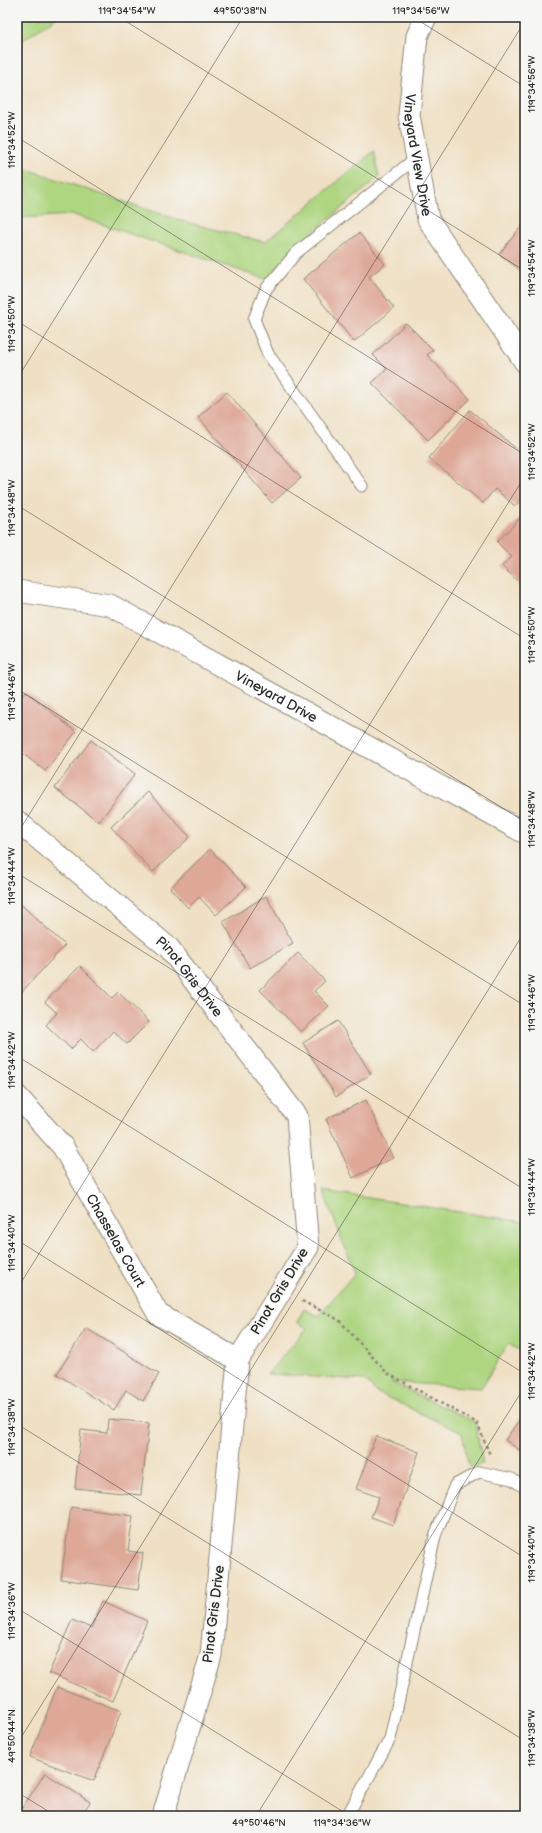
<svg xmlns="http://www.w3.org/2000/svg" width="542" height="1833" font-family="'Balsamiq Sans',sans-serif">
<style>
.green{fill:#aed580;stroke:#6c8056}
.building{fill:#dea897}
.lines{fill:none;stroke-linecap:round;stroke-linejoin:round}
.lane-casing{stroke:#8d8677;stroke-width:13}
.street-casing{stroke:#8d8677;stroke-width:23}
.path{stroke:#8d8677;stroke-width:2.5;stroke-dasharray:3 3;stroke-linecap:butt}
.lane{stroke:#fff;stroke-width:11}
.street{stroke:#fff;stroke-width:21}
.ticks{fill:none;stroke:#2b2b2b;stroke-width:1;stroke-opacity:0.45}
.labels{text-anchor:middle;stroke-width:3;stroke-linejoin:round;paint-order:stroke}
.street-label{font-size:14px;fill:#2b2b2b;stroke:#f6f6f2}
.neatline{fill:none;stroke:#2b2b2b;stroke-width:1.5}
.ticks-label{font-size:10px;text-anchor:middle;fill:#2b2b2b}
</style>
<rect width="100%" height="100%" fill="#f6f6f2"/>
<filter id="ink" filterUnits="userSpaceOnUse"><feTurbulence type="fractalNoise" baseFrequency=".025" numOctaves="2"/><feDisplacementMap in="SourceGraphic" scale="8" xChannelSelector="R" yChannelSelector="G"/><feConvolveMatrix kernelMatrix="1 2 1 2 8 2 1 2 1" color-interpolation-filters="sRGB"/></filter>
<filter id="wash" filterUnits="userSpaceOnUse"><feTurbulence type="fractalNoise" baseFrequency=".012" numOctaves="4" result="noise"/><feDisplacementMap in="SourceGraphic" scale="16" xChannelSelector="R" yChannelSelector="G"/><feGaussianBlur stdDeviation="0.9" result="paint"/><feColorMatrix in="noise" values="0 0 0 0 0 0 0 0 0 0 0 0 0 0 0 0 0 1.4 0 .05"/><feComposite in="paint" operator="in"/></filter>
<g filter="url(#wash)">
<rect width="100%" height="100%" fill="#efe0c3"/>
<g class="green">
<polygon points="17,17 57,17 17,44"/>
<polygon points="374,151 379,177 294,248 268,280 74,215 17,218 17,166 182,221 265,242"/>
<polygon points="323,1191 525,1222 525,1353 508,1344 481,1388 391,1382 475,1422 483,1464 469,1467 462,1433 376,1392 364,1380 267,1374 307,1328 297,1322 304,1309 318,1316 355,1273"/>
</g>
<g id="blocks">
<g class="building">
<polygon points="525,222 525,274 499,254"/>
<polygon points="359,233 385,264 369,277 394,308 354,342 303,279"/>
<polygon points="406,323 433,350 427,355 470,399 428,440 372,383 387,369 373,355"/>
<polygon points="227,392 301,478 272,503 198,417"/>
<polygon points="470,410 525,456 525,495 515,506 495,489 483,503 429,458"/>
<polygon points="525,513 525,585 524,587 502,566 512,557 497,542"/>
<polygon points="26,691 76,732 45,771 17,749 17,702"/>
<polygon points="91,740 135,774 99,822 55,788"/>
<polygon points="148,792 190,837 153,872 111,827"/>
<polygon points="210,849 246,887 216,915 199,897 188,908 170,888"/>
<polygon points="266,896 293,943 250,968 223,922"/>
<polygon points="17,901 65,945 17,997"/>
<polygon points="298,953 325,981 314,991 329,1006 301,1032 260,990"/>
<polygon points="80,966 112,998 118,992 149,1022 127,1044 113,1031 93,1052 81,1039 71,1049 46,1025 57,1013 45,1002"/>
<polygon points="338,1021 371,1074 336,1097 303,1043"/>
<polygon points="366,1100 393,1158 353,1178 326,1119"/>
<polygon points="86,1328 159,1374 143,1401 126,1390 114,1410 57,1374"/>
<polygon points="525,1412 525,1454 505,1440"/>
<polygon points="108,1419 149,1423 141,1495 75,1488 81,1430 107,1433"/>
<polygon points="376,1436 419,1452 393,1525 371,1517 379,1497 356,1489"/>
<polygon points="71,1507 133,1516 128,1551 143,1553 138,1590 61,1579"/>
<polygon points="103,1601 147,1621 113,1701 49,1673 72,1620 91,1628"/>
<polygon points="57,1687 121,1711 94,1781 30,1757"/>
<polygon points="45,1773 90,1802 81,1816 17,1816"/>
</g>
</g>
</g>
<g filter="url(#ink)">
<use href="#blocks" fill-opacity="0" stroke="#8d8677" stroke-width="1"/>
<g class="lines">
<defs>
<g id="lane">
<polyline points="362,486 268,354 254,319 266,289 296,253 416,158"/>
<polyline points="347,1816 390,1739 435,1536 455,1485 479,1472 512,1479 525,1488"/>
</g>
<g id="street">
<path id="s1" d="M426 17 417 36 409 115 428 219 525 362"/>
<path id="s2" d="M17 591 110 605 525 833"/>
<path id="s3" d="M17 821 169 948 297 1116 308 1247 238 1360 211 1655 163 1816"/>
<path id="s4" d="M17 1096 63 1147 158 1314 238 1360"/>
</g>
</defs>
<use href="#lane" class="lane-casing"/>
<use href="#street" class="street-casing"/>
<polyline class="path" points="302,1301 339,1320 387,1373 477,1423 490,1455"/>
<use href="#lane" class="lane"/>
<use href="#street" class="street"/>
</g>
</g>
<path class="ticks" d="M119 17 525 271M413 17 525 87M17 137 525 455M17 321 525 639M17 379 243 17M17 505 525 822M17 689 525 1006M17 834 525 21M17 873 525 1190M17 1056 525 1374M17 1240 525 1558M17 1289 525 476M17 1424 525 1741M17 1608 350 1816M17 1744 525 931M17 1792 56 1816M256 1816 525 1386"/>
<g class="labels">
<g class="street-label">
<text dy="5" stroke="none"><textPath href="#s1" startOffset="141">Vineyard View Drive</textPath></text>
<text dy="5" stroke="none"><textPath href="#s2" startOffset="284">Vineyard Drive</textPath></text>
<text dy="5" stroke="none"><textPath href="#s3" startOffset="233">Pinot Gris Drive</textPath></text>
<text dy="5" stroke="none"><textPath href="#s4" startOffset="176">Chasselas Court</textPath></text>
<text transform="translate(279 1291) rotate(-59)" y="5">Pinot Gris Drive</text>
<text transform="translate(213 1614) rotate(-83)" y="5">Pinot Gris Drive</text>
</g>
</g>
<rect width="542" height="1833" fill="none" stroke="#f6f6f2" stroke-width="44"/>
<rect x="22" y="22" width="498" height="1789" class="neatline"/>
<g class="ticks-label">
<text x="127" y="14">119°34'54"W</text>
<text x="240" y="14">49°50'38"N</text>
<text x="421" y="14">119°34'56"W</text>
<text transform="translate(531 84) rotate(-90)" y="4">119°34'56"W</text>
<text transform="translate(11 140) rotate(-90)" y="4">119°34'52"W</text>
<text transform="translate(531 268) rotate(-90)" y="4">119°34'54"W</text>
<text transform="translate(11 324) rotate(-90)" y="4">119°34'50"W</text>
<text transform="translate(531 452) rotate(-90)" y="4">119°34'52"W</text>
<text transform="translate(11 508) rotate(-90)" y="4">119°34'48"W</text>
<text transform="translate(531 635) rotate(-90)" y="4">119°34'50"W</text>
<text transform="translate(11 692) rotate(-90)" y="4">119°34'46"W</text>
<text transform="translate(531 819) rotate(-90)" y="4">119°34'48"W</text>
<text transform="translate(11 876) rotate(-90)" y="4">119°34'44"W</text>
<text transform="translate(531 1003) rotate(-90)" y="4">119°34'46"W</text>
<text transform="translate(11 1060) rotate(-90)" y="4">119°34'42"W</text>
<text transform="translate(531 1187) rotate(-90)" y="4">119°34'44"W</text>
<text transform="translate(11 1243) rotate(-90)" y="4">119°34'40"W</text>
<text transform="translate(531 1371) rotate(-90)" y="4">119°34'42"W</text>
<text transform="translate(11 1427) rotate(-90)" y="4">119°34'38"W</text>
<text transform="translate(531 1554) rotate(-90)" y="4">119°34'40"W</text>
<text transform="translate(11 1611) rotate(-90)" y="4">119°34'36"W</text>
<text transform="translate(11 1736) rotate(-90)" y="4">49°50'44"N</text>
<text transform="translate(531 1738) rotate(-90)" y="4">119°34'38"W</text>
<text x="259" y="1826">49°50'46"N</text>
<text x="342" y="1826">119°34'36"W</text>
</g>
</svg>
